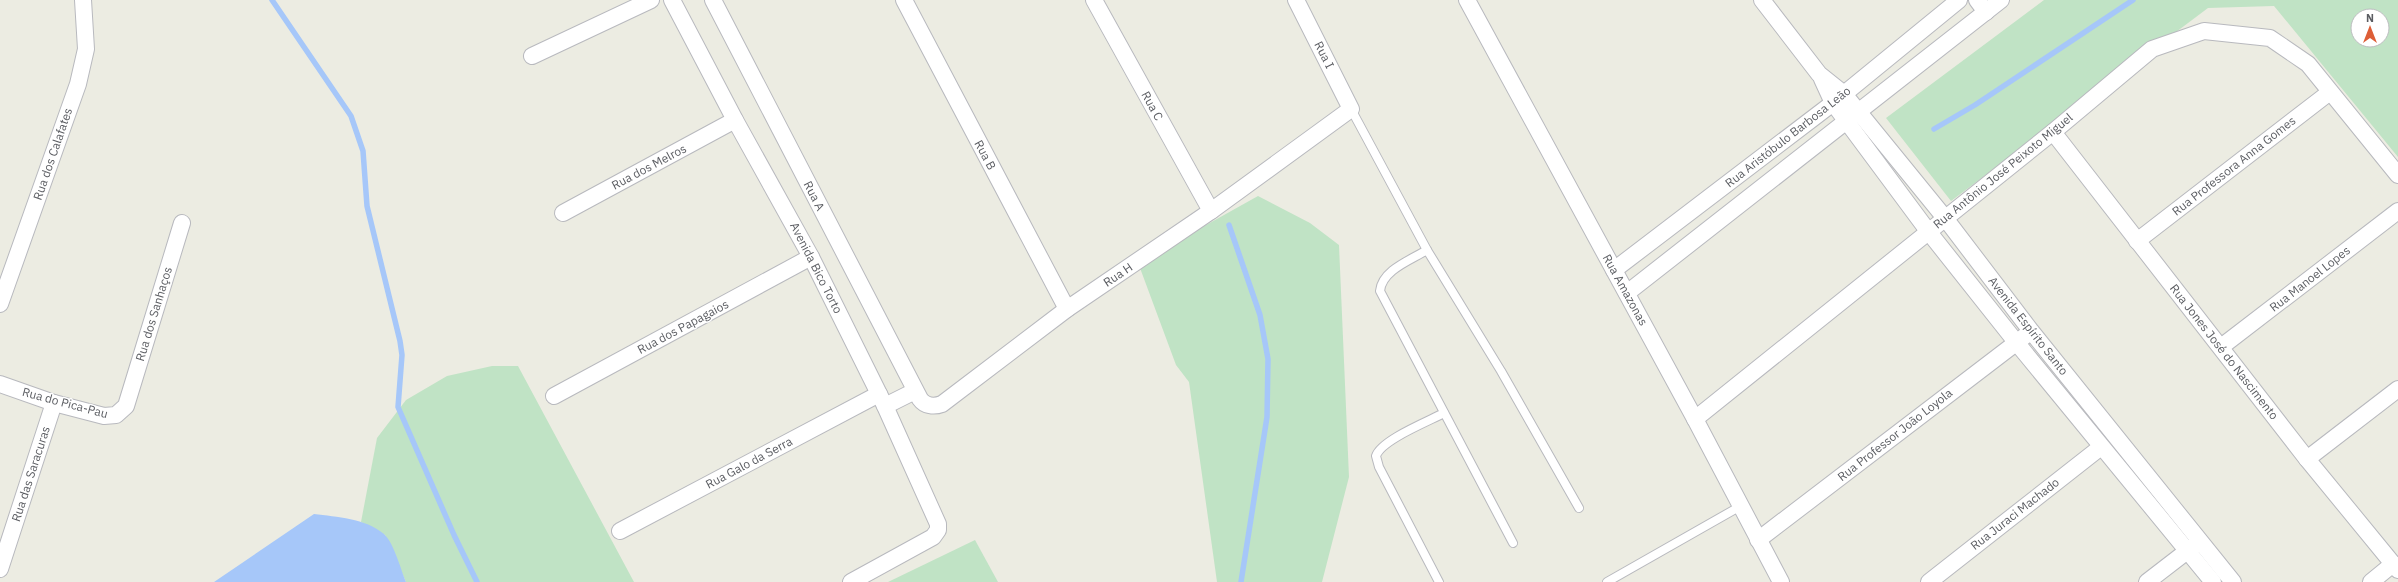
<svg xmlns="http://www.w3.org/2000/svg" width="2398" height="582" font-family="'IBM Plex Sans',sans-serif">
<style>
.green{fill:#c0e3c5;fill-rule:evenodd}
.water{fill:#a6c7f9}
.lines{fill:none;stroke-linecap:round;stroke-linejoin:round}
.stream{stroke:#a6c7f9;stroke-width:5.5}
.service-casing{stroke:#b8b9be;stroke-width:10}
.minor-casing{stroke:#b8b9be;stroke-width:18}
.service{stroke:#fff;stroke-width:8}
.minor{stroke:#fff;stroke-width:16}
.labels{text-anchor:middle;stroke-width:3;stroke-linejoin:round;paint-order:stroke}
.street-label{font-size:12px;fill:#5b5d62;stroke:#fff}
</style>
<rect width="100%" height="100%" fill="#ecece2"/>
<g class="green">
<path d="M2044 0H2398V157L2274 6 2208 8 1951 201 1886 118ZM2358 16H2382V40H2358Z"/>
<polygon points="1258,196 1310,223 1339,245 1349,477 1322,582 1217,582 1189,382 1176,365 1140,268 1190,234"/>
<polygon points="492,366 518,366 634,582 406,582 385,535 361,522 377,438 406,400 447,376"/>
<polygon points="975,540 998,582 888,582"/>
</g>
<path class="water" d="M314 514C337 517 365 518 384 534 394 543 401 570 406 582H214Z"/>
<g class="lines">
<g class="stream">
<polyline points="272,0 351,116 363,151 367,206 400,341 402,355 398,407 454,535 477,582"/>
<polyline points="1934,129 1975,105 2133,0"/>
<polyline points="1229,225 1260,315 1268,359 1267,417 1241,582"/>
</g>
<defs>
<g id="service">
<polyline points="1351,109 1427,250 1501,371 1579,508"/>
<path d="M1427 250C1411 260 1382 270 1380 291L1513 543"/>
<path d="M1439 582 1379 467 1376 456C1381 440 1429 421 1444 413"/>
<polyline points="1607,582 1739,507"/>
</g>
<g id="minor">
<polyline points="672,0 735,120 811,257 885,406 938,524 938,530 933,537 851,582"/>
<path d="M713 0 920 399C925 406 934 407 942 404L1067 309 1211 211 1351 109 1296 0"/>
<polyline points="904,0 1067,309"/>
<polyline points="1094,0 1211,211"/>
<polyline points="1467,0 1695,419 1781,582"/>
<polyline points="1762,0 1819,74 1844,94 1945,218 2031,331 2233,582"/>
<polyline points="1977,0 1986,12"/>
<polyline points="532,56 651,0"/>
<polyline points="1822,79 1833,103 1928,231 2016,342 2213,582"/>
<polyline points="2053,132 2307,459 2398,570"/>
<polyline points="563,213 735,120"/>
<polyline points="2137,241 2330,92"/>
<polyline points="1614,270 1833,103 1959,0"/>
<polyline points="1627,293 2001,0"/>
<polyline points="0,304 78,84 86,49 83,0"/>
<polyline points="2221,347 2398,211"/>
<polyline points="0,384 54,403 104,416 116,415 126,406 182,223"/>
<polyline points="554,396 811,257"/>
<polyline points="885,406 915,391"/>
<polyline points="1695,419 2053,132 2152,49 2204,31 2270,38 2308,64 2398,175"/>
<polyline points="2307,459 2398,389"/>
<polyline points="620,531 879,394"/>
<polyline points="1758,540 2025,336"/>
<polyline points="0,569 54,403"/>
<polyline points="1929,582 2101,447"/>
<polyline points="2147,582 2195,545"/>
<polyline points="2371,582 2393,564"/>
</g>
</defs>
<use href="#service" class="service-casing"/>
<use href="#minor" class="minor-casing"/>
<use href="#service" class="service"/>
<use href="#minor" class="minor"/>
</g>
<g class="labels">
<g class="street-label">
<text transform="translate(1324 55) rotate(63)" y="4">Rua I</text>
<text transform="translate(1152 106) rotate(61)" y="4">Rua C</text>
<text transform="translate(1788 137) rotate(-38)" y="4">Rua Aristóbulo Barbosa Leão</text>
<text transform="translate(53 154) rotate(-71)" y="4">Rua dos Calafates</text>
<text transform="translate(985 155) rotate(62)" y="4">Rua B</text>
<text transform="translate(2234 166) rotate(-38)" y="4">Rua Professora Anna Gomes</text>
<text transform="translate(649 167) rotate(-28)" y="4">Rua dos Melros</text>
<text transform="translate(2003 171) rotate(-39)" y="4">Rua Antônio José Peixoto Miguel</text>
<text transform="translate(814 196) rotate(63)" y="4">Rua A</text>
<text transform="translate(816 268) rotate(63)" y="4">Avenida Bico Torto</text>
<text transform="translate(1118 275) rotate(-34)" y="4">Rua H</text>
<text transform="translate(2310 279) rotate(-38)" y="4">Rua Manoel Lopes</text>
<text transform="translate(1625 290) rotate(61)" y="4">Rua Amazonas</text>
<text transform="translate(154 314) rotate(-73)" y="4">Rua dos Sanhaços</text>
<text transform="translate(2028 326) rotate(52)" y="4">Avenida Espírito Santo</text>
<text transform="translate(683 327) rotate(-28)" y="4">Rua dos Papagaios</text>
<text transform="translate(2224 352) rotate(52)" y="4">Rua Jones José do Nascimento</text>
<text transform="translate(65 403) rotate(15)" y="4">Rua do Pica-Pau</text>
<text transform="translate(1895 435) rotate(-38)" y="4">Rua Professor João Loyola</text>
<text transform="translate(749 463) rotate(-28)" y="4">Rua Galo da Serra</text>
<text transform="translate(31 474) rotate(-72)" y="4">Rua das Saracuras</text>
<text transform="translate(2015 514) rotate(-38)" y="4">Rua Juraci Machado</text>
</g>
</g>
<g transform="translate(2370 28)"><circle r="19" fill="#ffffff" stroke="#bdbec0"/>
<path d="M0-3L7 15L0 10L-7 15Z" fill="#dd5e37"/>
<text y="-6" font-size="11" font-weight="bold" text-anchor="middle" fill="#5b5d62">N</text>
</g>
</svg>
